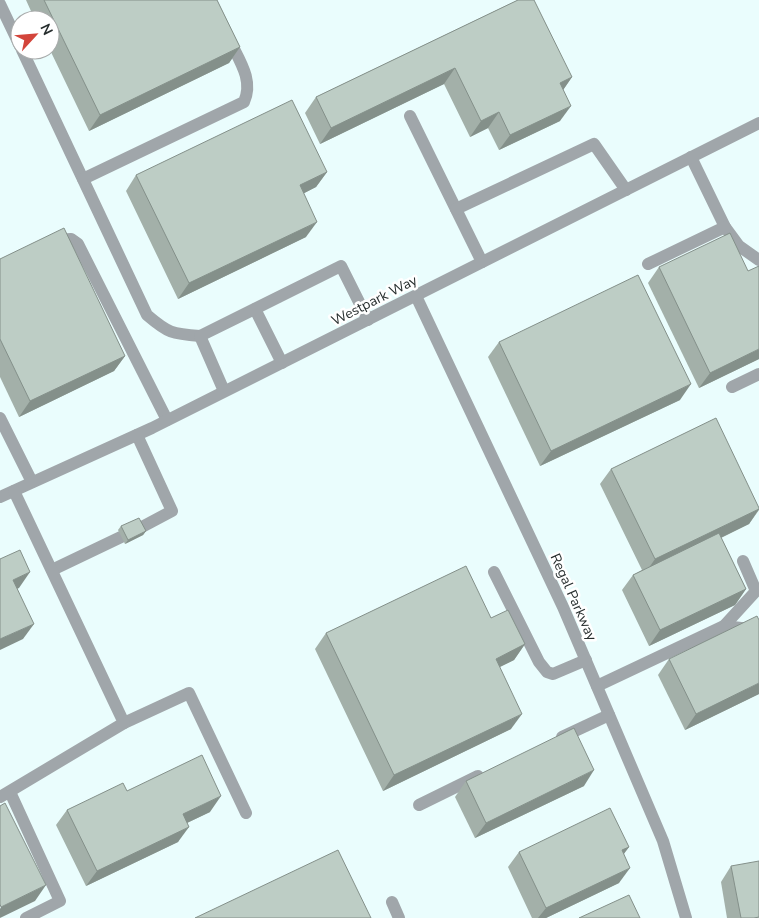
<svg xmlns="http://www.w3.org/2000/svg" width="759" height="918" font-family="'Nunito Sans',sans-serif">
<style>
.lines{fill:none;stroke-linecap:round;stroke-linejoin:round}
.minor{stroke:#a0a6aa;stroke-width:12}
.wall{fill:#a3b0a9}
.shaded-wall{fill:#84908a}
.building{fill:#bdcdc5;stroke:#84908a}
.labels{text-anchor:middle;stroke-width:5;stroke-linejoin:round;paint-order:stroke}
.street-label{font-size:14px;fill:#262d2d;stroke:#fff}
</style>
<rect width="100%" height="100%" fill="#eafdfd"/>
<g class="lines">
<g class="minor">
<polyline points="0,4 20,46"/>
<path d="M22 50 147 315C168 333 172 334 200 336"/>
<polyline points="410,116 482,262"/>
<polyline points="691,157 725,227 739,246 759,260"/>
<path d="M83 179 244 102C254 80 239 60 229 39"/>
<polyline points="456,209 594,144 626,190"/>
<polyline points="55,240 71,239 78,244 167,420"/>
<polyline points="648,264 725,227"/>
<polyline points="416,296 563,607 663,841 686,918"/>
<polyline points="255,309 282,363"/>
<polyline points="732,387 759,374"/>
<polyline points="224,391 200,336 341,266 368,320"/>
<polyline points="0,418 32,482"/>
<polyline points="137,435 172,511 140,528"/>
<polyline points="0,497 152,428 759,123"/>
<polyline points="52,570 121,537"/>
<polyline points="494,572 539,662 547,672 553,674 586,660"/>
<polyline points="724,626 756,591 743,561"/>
<polyline points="597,686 724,626 759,630"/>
<polyline points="124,723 189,693 246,813"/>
<polyline points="562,737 609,715"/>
<polyline points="10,792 60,901 26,918"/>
<polyline points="0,797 124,723 14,491"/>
<polyline points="419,805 478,776"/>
<polyline points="392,902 399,918"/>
</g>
</g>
<g class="wall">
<polygon points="26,0 217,0 240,47 229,63 89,131 50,50 50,20 35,20"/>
<polygon points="518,0 572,77 563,90 560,121 499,150 488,128 470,137 444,84 320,144 305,113 316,97"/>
<polygon points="327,172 316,187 304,193 306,237 178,299 126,191 136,175"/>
<polygon points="0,259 125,356 114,371 19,417 0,377"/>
<polygon points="659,267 759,359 699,388 648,283"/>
<polygon points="499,342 680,400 540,466 488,357"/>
<polygon points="611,469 759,508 759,510 749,524 721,538 746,589 735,605 649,646 622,590 633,575 642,570 600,484"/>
<polygon points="121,526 146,531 143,535 125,544 118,530"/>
<polygon points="491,618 525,644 514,660 500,667 511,729 383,791 315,649 326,633"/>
<polygon points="669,659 759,694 685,730 658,675"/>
<polygon points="466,781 584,786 475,838 455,797"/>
<polygon points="127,791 210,812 187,823 178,842 86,886 56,825 67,810"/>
<polygon points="629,847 623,854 619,883 546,918 532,918 508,867 519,852"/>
<polygon points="731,866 759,918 727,918 721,882"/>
</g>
<g class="shaded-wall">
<polygon points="240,47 229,63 89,131 100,115"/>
<polygon points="455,68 444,84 320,144 331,128"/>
<polygon points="572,77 561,93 560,83"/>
<polygon points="571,106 560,121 499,150 510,135"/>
<polygon points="499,112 488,128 470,137 481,121"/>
<polygon points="327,172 316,187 289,201 300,185"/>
<polygon points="317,222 306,237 178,299 189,283"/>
<polygon points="759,349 759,359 699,388 710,373"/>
<polygon points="125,356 114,371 19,417 30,401"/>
<polygon points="691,384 680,400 540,466 551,451"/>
<polygon points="759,509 749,524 644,575 655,559"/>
<polygon points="146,531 143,535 125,544 128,540"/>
<polygon points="30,572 19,588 2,596 13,580"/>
<polygon points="746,589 735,605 649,646 660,630"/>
<polygon points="34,624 23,639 0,650 0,639"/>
<polygon points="525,644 514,660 485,674 496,659"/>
<polygon points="759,683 759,694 685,730 696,714"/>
<polygon points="522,714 511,729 383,791 394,775"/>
<polygon points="594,770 584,786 475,838 486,823"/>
<polygon points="221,796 210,812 172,830 183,814"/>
<polygon points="189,827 178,842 86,886 97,871"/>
<polygon points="629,847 618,862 622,850"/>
<polygon points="630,868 619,883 546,918 538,918 546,908"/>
<polygon points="46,885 35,901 0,918 0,909 1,907"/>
</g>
<g class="building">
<polygon points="44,0 217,0 240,47 100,115"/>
<polygon points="518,0 534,0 572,77 560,83 571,106 510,135 499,112 481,121 455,68 331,128 316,97"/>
<polygon points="292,100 327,172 300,185 317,222 189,283 136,175"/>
<polygon points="64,228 125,356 30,401 0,339 0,259"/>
<polygon points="730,233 748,271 759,266 759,349 710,373 659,267"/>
<polygon points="638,275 691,384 551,451 499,342"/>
<polygon points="716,418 759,508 759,509 655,559 611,469"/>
<polygon points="139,518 146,531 128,540 121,526"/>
<polygon points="719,533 746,589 660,630 633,575"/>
<polygon points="20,550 30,572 13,580 34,624 0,639 0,559"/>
<polygon points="466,566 491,618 508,610 525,644 496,659 522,714 394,775 326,633"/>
<polygon points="757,616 759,620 759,683 696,714 669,659"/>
<polygon points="574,728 594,770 486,823 466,781"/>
<polygon points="202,755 221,796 183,814 189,827 97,871 67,810 123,783 127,791"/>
<polygon points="5,803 46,885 1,907 0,904 0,806"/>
<polygon points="610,808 629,847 622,850 630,868 546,908 519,852"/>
<polygon points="338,850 371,918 195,918"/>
<polygon points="759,861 759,917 754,918 741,918 731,866"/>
<polygon points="629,895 640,918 579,918"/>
</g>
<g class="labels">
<g class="street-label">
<text transform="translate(374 300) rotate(-27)" y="5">Westpark Way</text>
<text transform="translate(574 597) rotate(66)" y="5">Regal Parkway</text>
</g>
</g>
<g transform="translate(35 35) rotate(64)"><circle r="24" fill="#ffffff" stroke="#a8abab"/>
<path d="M0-4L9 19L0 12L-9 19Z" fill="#d3453b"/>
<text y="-8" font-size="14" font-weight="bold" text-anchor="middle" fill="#262d2d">N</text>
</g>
</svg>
